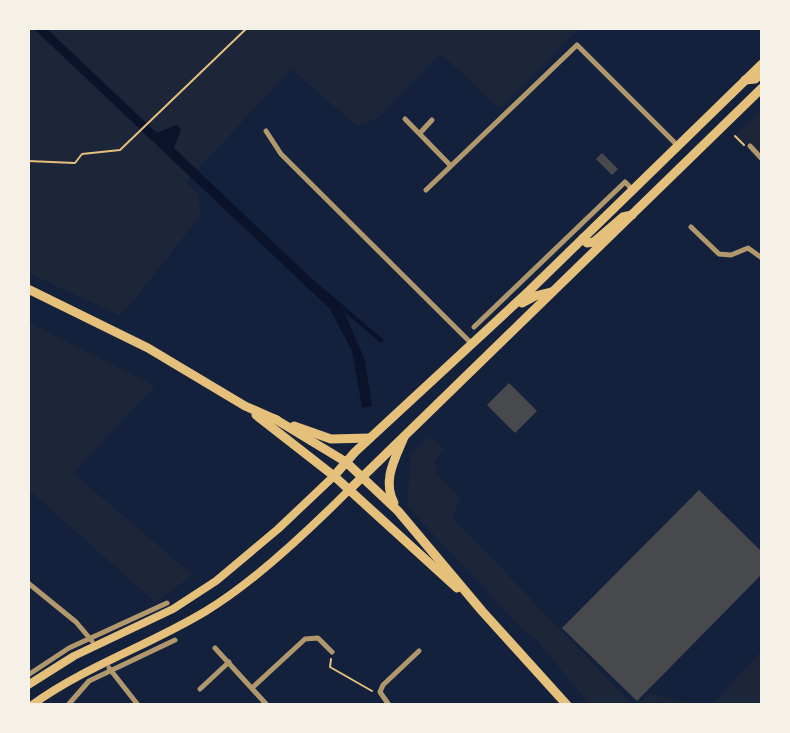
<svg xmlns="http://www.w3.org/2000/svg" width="790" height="733" font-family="Inter,sans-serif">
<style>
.green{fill:#1d2539}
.water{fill:#0b132b}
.building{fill:#48494c}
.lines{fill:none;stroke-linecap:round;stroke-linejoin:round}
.path{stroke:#e5c07b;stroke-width:2}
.minor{stroke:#b1986c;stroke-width:5}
.primary{stroke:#e5c07b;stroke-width:8}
.trunk{stroke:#e5c07b;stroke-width:9}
</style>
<rect width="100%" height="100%" fill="#14213d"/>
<g class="green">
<polygon points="28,28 580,28 500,109 441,54 377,119 357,126 291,69 186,182 199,195 200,216 128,308 119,315 28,273"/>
<polygon points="759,112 762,115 762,159 735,136"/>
<polygon points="28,322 155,386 73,473 193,575 155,602 28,489"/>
<polygon points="429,436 445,449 434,462 439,468 435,472 461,498 452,517 633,705 590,705 537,640 526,633 407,506 411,453"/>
<polygon points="762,650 762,705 712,705"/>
<polygon points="650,693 696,705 637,705"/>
</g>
<polygon class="water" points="33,28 46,28 157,133 176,125 181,129 174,148 311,278 384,340 381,343 344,312 365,360 372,406 362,408 352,351 330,309"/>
<g class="building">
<polygon points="602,153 618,169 612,175 596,159"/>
<polygon points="509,383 537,411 515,433 487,405"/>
<polygon points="699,490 762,552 762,574 637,701 562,628"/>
</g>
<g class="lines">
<g class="path">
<polyline points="735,136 744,145"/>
<polyline points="28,161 75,163 82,154 120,150 247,28"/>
<polyline points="331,659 330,667 372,691"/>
</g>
<g class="minor">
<polyline points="405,119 450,165"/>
<polyline points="266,131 281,154 472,344"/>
<polyline points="420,133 432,120"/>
<polyline points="750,146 762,159"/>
<polyline points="426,190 577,45 678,146"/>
<polyline points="691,227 719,254 731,255 748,248 762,258"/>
<polyline points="474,327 625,182 633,190"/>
<polyline points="28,583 76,622 92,641"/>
<polyline points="215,648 267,705"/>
<polyline points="109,668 138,705"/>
<polyline points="28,675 69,648 167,603"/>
<polyline points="252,688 305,639 318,638 332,652"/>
<polyline points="200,689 229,662"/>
<polyline points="68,705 89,681 175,640"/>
<polyline points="389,705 380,692 383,685 419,651"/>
</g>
<g class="primary">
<polyline points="28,685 74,656 173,609 216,581 278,529 334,476"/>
<path d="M32 705C86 666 150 645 206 611 251 584 311 528 349 490"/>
</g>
<g class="trunk">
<polyline points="745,80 755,79 762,73"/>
<polyline points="583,238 587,243 594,242 623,217 632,215"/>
<polyline points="28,289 148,348 245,406 277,420"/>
<polyline points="522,303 535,296 551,292"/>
<polyline points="256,415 334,476 457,588"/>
<polyline points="275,419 346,462 398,511 482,611 567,705"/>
<polyline points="294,426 331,439 370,438"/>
<polyline points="334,476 355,452 529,291 762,64"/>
<polyline points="349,490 762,88"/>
<path d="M394 503C382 480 395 459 404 437"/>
</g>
</g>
<rect width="790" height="733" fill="none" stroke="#f6f1e7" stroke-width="60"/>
</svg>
